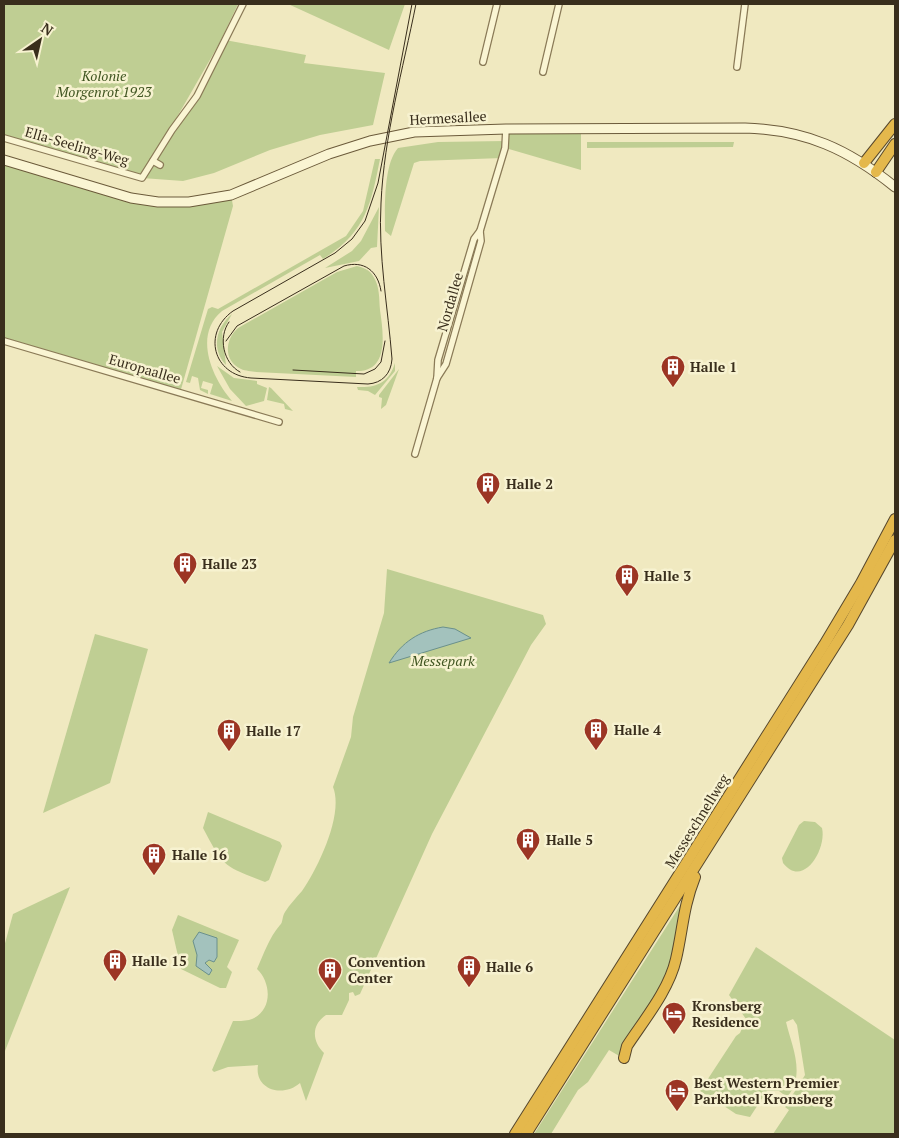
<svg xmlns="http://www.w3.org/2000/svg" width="899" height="1138" font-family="'PT Serif',serif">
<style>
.green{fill:#bfce93}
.water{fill:#a3c2bd;stroke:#6a908c}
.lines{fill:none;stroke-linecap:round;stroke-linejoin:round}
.street-casing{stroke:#8a7a57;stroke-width:8}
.secondary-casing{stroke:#6b5a3a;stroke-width:11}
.highway-casing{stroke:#57472c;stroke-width:12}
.street{stroke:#faf5d3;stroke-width:5.5}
.secondary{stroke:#faf5d3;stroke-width:9}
.highway{stroke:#e4b84c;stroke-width:10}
.tram{stroke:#392e1c;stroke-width:1}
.labels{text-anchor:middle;stroke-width:5;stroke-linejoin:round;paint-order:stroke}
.park-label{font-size:14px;font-style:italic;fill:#415622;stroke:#f7f2d0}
.street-label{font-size:14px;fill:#392e1c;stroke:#f7f2d0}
.poi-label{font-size:14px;font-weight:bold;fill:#392e1c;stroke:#f7f2d0;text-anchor:start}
</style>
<rect width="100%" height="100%" fill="#f0e9c0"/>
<g class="green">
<polygon points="4,4 238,4 219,44 154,157 197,96 225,40 306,55 304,63 385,73 373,125 320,135 270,150 214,173 183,181 142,178 4,138"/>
<polygon points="288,4 405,4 389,50"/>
<path d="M506 129H581V170L505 148 502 158 420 161 414 163 391 236 385 231C385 209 383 165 398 148L438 142 505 141Z"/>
<polygon points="587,142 734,142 733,147 587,148"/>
<path d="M375 159H380C371 205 365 233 323 259L320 255 222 311C193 335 212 378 232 401L210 394 213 384 203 381 201 388 208 390V394L200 390 198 378 192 376 190 383 186 382 208 309 212 307 218 309 346 236 363 211Z"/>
<polygon points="4,160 158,202 231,195 233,206 180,393 4,341"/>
<polygon points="379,207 377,247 371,248 359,261 325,268 352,251 361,241"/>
<path d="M357 266C364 268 370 270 373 276 380 286 379 299 380 310 383 332 390 372 356 371V377L256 372C252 371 245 371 241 369 223 361 225 339 238 328L337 272Z"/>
<path d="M232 314 222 332 226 365C211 349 216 327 232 314Z"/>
<path d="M395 363V371L375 395 368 391 358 390 357 387C376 388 389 383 395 363Z"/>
<polygon points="217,366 234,378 257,381 257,384 267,388 264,401 246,406 230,389"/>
<polygon points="399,369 386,405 381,409 382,398 379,397 379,395"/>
<polygon points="269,387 271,388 293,411 285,409 284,404 267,400"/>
<path d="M387 569 543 615 546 624 531 645 432 834 360 994 355 996 353 992 349 993V1000L342 1015H326C311 1025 312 1041 324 1053L306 1101 300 1083C283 1098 254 1090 258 1065L228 1067 214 1072 212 1070 233 1021C238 1021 244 1021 249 1020 273 1013 272 983 257 969 264 953 269 938 280 925 283 923 282 916 285 912 290 904 296 898 302 891 318 868 344 814 333 787L351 737 353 717 384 613Z"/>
<polygon points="95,634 148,649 110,783 43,813"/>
<path d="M208 812 280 842 282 846 269 880 265 882C224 866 224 868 203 828Z"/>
<path d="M804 821 815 822 822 828C827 849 803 889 783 863L782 858 799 825Z"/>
<polygon points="70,887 5,1051 4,1050 4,947 13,914"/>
<polygon points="681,904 673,957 667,976 621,1057 609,1050 588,1082 578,1090 551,1134 534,1134"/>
<polygon points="178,915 239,940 227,967 232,972 226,988 220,988 181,969 172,930"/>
<path d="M756 947 895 1040V1134H773L789 1110 785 1107 805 1075 797 1025 793 1019 786 1022C792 1047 806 1075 787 1097L779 1091H767L750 1117 736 1114 724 1106 729 1099 716 1091 711 1098 700 1091 736 1036 740 1033 746 1019 729 995Z"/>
</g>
<g class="water">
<path d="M443 627 455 629 471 638 389 663C402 642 419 631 443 627Z"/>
<polygon points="199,932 217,938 217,957 214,962 209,960 205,963 212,970 209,975 196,966 197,955 193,941"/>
</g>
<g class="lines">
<defs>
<g id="street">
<polyline points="483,62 497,4"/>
<polyline points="737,67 745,4"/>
<polyline points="543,72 559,4"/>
<polyline points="4,138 142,178 172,130 197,96 243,4"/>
<polyline points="153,161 160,165"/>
<polyline points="4,341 279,422"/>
<polyline points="437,378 446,364 481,241 480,231 505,148 506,129"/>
<polyline points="415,454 437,378 438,360 474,239 480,231"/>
</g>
<path id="secondary" d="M4 160 131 198 158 202H189L231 195 329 154 370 141 414 132 506 129 745 128C806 130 848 149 895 187"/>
<g id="highway">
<polyline points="864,163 895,124"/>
<polyline points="876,172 895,144"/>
<path d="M624 1058 627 1046C644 1020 669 990 676 959 683 929 683 907 695 877"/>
<polyline points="515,1134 824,645 861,583 895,519"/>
<polyline points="526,1134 848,625 895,540"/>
</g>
</defs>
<use href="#street" class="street-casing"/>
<use href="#secondary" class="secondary-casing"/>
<use href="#highway" class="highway-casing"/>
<use href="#street" class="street"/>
<use href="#secondary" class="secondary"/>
<use href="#highway" class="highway"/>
<g class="tram">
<path d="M412 4 378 183 365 221 352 239 335 253 233 311C202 333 213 375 251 378L368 384C382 383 391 374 392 359 388 308 378 255 381 203 384 136 403 69 416 4"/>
<path d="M229 322C218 337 223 363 240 372"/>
<path d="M226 341 237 326 344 266C364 260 378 271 381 291"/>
<polyline points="293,370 364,374 375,369 381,362 385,341"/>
</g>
</g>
<defs>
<symbol id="building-pin" viewBox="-11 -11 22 30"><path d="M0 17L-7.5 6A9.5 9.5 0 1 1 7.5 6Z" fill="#9c3524" stroke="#f7f2d0"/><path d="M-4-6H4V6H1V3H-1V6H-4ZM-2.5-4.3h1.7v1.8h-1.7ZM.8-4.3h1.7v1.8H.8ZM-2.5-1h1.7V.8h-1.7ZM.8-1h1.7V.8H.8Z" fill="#fff"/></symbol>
<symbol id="hotel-pin" viewBox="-11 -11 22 30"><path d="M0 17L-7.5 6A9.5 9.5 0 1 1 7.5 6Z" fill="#9c3524" stroke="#f7f2d0"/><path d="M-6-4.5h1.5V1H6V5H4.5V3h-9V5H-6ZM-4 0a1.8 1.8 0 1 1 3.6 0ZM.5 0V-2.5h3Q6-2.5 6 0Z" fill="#fff"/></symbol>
</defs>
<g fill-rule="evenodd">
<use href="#building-pin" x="659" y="353" width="28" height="38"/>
<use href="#building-pin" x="474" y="470" width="28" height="38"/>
<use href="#building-pin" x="171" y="550" width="28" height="38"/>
<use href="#building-pin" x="613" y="562" width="28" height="38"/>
<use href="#building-pin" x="582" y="716" width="28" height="38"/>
<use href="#building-pin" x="215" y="717" width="28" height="38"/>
<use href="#building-pin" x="514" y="826" width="28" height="38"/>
<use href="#building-pin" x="140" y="841" width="28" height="38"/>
<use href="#building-pin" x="101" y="947" width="28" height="38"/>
<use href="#building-pin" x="455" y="953" width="28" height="38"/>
<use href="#building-pin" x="316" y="956" width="28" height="38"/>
<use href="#hotel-pin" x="660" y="1000" width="28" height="38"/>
<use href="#hotel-pin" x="663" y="1077" width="28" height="38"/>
</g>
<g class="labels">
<g class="park-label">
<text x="104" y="81">Kolonie<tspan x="104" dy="16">Morgenrot 1923</tspan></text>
<text x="443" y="666">Messepark</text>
</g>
<g class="street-label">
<text transform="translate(448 118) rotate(-3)" y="5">Hermesallee</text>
<text transform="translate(77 146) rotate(16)" y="5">Ella-Seeling-Weg</text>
<text transform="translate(450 302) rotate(-74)" y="5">Nordallee</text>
<text transform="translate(145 369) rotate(16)" y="5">Europaallee</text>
<text transform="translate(697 821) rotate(-58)" y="5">Messeschnellweg</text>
</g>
<g class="poi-label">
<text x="690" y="372">Halle 1</text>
<text x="506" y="489">Halle 2</text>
<text x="202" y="569">Halle 23</text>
<text x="644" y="581">Halle 3</text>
<text x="614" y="735">Halle 4</text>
<text x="246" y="736">Halle 17</text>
<text x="546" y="845">Halle 5</text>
<text x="172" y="860">Halle 16</text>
<text x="132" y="966">Halle 15</text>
<text x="348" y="967">Convention<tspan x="348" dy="16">Center</tspan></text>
<text x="486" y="972">Halle 6</text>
<text x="692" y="1011">Kronsberg<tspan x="692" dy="16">Residence</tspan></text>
<text x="694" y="1088">Best Western Premier<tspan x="694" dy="16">Parkhotel Kronsberg</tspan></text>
</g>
</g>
<rect width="899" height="1138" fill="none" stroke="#392e1c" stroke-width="10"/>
<g transform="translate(40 40) rotate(34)" stroke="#f7f2d0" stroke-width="4" paint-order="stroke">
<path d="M0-4L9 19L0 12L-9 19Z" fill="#392e1c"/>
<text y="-8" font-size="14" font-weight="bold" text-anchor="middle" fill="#392e1c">N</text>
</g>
</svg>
